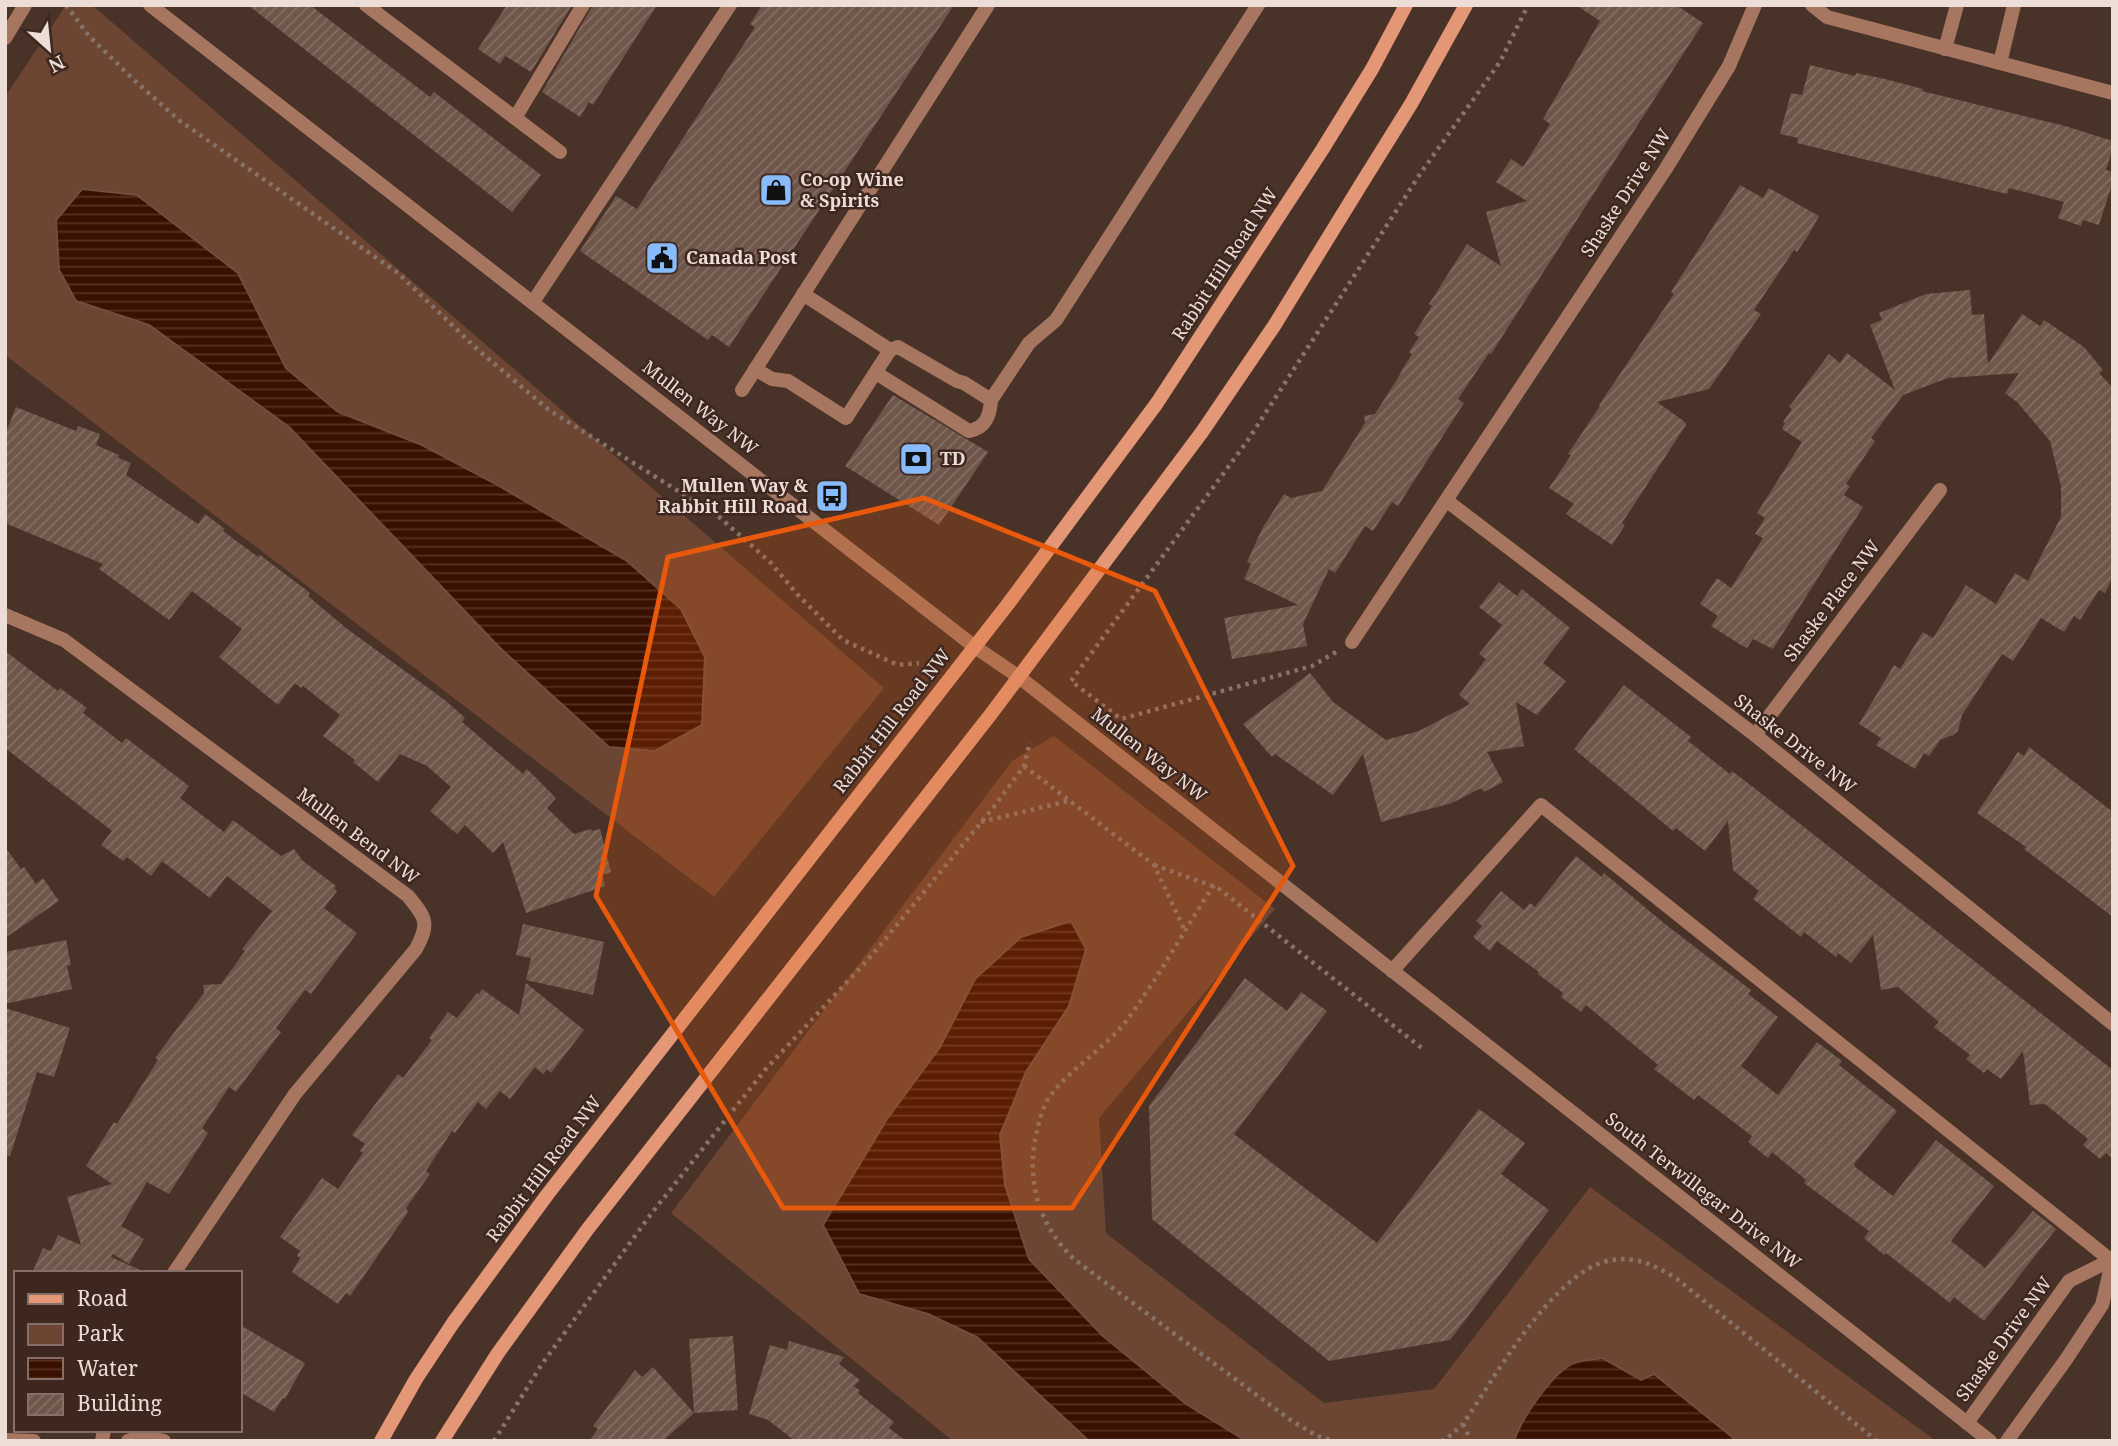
<svg xmlns="http://www.w3.org/2000/svg" width="2118" height="1446" font-family="'Noto Serif',serif">
<style>
.green{fill:#6d4533}
.water{fill:url(#water-rules);stroke:#704e40;stroke-width:2}
.building{fill:url(#building-hatch)}
.lines{fill:none;stroke-linecap:round;stroke-linejoin:round}
.path{stroke:#87736a;stroke-width:4.5;stroke-dasharray:3.5 5;stroke-linecap:butt}
.service{stroke:#a67661;stroke-width:14}
.minor{stroke:#a67661;stroke-width:14}
.tertiary{stroke:#a67661;stroke-width:14}
.secondary{stroke:#e39776;stroke-width:14}
.marked{fill:#e8590c;fill-opacity:0.2;stroke:#e8590c;stroke-width:5;stroke-linejoin:round}
.labels{text-anchor:middle;stroke-width:5;stroke-linejoin:round;paint-order:stroke}
.poi-label{font-size:18px;font-weight:bold;fill:#edddd7;stroke:#3e271e;text-anchor:start}
.street-label{font-size:18px;fill:#edddd7;stroke:#3e271e}
</style>
<defs>
<pattern id="water-rules" width="6" height="5" patternUnits="userSpaceOnUse" patternTransform="scale(1.75)"><rect width="6" height="5" fill="#3a1000"/><path d="M0 2.5h6" fill="none" stroke="#573224"/></pattern>
<pattern id="building-hatch" width="6" height="6" patternUnits="userSpaceOnUse" patternTransform="scale(1.75)"><rect width="6" height="6" fill="#6f564b"/><path d="M-1 1l2-2M0 6l6-6M5 7l2-2" fill="none" stroke="#846e64"/></pattern>
</defs>
<rect width="100%" height="100%" fill="#493228"/>
<g class="green">
<polygon points="66,5 92,5 884,688 714,897 5,355 5,97"/>
<polygon points="1054,736 1275,909 1099,1118 1106,1233 1324,1403 1434,1389 1590,1187 1936,1441 953,1441 671,1213 1012,761"/>
</g>
<g class="water">
<polygon points="82,189 137,195 238,273 286,368 338,412 422,445 494,483 627,561 681,609 705,657 702,725 655,751 609,747 501,649 289,427 149,325 76,301 59,270 56,220"/>
<polygon points="1071,921 1086,949 1069,1006 1026,1072 1000,1135 1005,1185 1029,1259 1103,1336 1186,1404 1246,1441 1089,1441 977,1337 928,1314 859,1294 823,1225 887,1119 940,1047 975,979 1021,937"/>
<path d="M1602 1358 1641 1380 1654 1374 1737 1441H1514C1521 1419 1550 1377 1570 1365 1578 1360 1593 1360 1602 1358Z"/>
</g>
<g class="building">
<polygon points="248,5 310,5 430,97 434,92 541,175 512,212"/>
<polygon points="507,5 572,5 531,72 505,56 500,64 478,49"/>
<polygon points="593,5 657,5 593,105 589,102 580,117 542,92"/>
<polygon points="762,5 954,5 729,347 712,335 708,340 580,251 616,196 637,209 755,27 750,24"/>
<polygon points="1576,5 1676,5 1703,23 1491,354 1489,353 1458,399 1464,403 1398,506 1392,502 1373,531 1365,526 1335,573 1329,569 1303,624 1307,646 1232,659 1224,618 1298,605 1244,579 1251,564 1247,562 1262,529 1284,494 1291,498 1322,491 1365,423 1364,416 1375,414 1401,373 1400,373 1412,354 1409,352 1419,337 1414,334 1432,306 1429,304 1467,244 1501,266 1486,212 1527,201 1496,182 1511,159 1523,167 1550,124 1543,119 1600,21"/>
<polygon points="1810,65 1855,76 1856,73 1885,79 1923,89 1922,91 2065,126 2113,141 2113,148 2106,170 2113,172 2113,181 2099,225 2083,220 2081,226 2058,218 2064,202 2009,188 2007,194 1797,143 1798,138 1780,134 1791,93 1802,95"/>
<polygon points="1740,185 1763,198 1769,188 1819,216 1808,236 1797,252 1794,250 1754,310 1761,314 1709,389 1657,402 1685,422 1686,425 1622,523 1625,525 1612,545 1566,514 1574,504 1549,488 1571,455 1568,454 1600,406 1599,405 1674,294 1671,292"/>
<polygon points="1970,290 1972,315 1984,314 1988,364 2022,314 2040,326 2044,320 2084,347 2103,370 2099,373 2113,388 2113,577 2105,593 2099,590 2080,620 2074,616 2064,632 2041,618 2013,661 2002,654 1962,715 1958,731 1953,735 1940,740 1929,756 1924,753 1915,769 1876,745 1881,738 1859,724 1878,692 1894,665 1900,669 1923,632 1933,638 1966,585 1996,604 2015,573 2028,581 2061,517 2061,486 2050,441 2017,402 2005,393 2019,373 1948,378 1903,395 1871,438 1875,441 1846,484 1850,486 1844,495 1863,507 1773,649 1753,639 1747,648 1741,645 1711,626 1718,616 1700,604 1717,578 1731,588 1763,538 1755,534 1765,518 1757,513 1802,442 1782,429 1785,423 1783,422 1792,409 1789,407 1829,354 1840,363 1847,353 1895,390 1870,325 1882,320 1879,313 1926,294"/>
<polygon points="893,395 988,452 939,525 845,466"/>
<polygon points="16,407 76,431 78,426 100,434 96,445 119,455 118,458 131,463 126,475 198,524 205,514 225,529 223,531 258,557 260,555 310,593 308,596 346,628 446,701 465,718 462,722 523,774 527,769 556,798 547,808 574,834 591,829 592,831 600,829 611,872 602,875 605,886 526,913 503,842 493,853 465,825 457,834 430,811 451,787 427,766 400,754 378,782 353,762 355,760 323,736 340,715 303,686 301,688 295,683 278,705 219,657 242,629 192,591 169,620 99,569 103,564 5,523 5,435"/>
<polygon points="1499,582 1517,596 1522,589 1570,628 1543,663 1566,681 1537,715 1516,702 1524,746 1487,752 1503,782 1484,792 1481,788 1452,803 1381,822 1363,754 1333,795 1275,754 1272,757 1243,724 1310,673 1333,702 1386,740 1419,731 1470,704 1459,695 1486,659 1479,654 1502,625 1479,607"/>
<polygon points="5,651 58,691 60,688 87,708 83,713 122,743 126,738 189,786 180,798 224,832 233,820 281,856 294,849 303,861 336,886 334,888 337,891 324,908 357,933 311,994 305,990 276,1028 281,1032 236,1092 229,1087 202,1128 208,1133 169,1194 147,1182 121,1226 144,1239 129,1264 113,1254 111,1257 147,1273 32,1273 43,1248 51,1251 58,1235 81,1245 67,1197 112,1184 86,1166 114,1122 117,1124 158,1060 155,1058 204,993 203,985 221,984 245,951 242,949 272,911 227,876 210,898 162,861 151,876 127,857 123,861 101,845 112,831 5,748"/>
<polygon points="1624,685 1691,737 1688,741 1730,774 1732,771 1762,794 2113,1070 2113,1159 2106,1153 2100,1159 2083,1145 2088,1139 2045,1104 2030,1105 2023,1051 2001,1079 1987,1069 1984,1073 1966,1059 1970,1055 1934,1027 1939,1022 1898,987 1881,990 1873,935 1851,963 1838,953 1836,957 1804,932 1801,937 1753,899 1759,891 1733,870 1728,821 1705,851 1676,828 1673,831 1574,749"/>
<polygon points="2029,747 2113,812 2113,917 2024,849 2026,847 1977,813 2018,752 2024,756"/>
<polygon points="5,847 21,869 24,867 36,884 43,878 59,901 5,938"/>
<polygon points="1576,856 1602,877 1604,873 1665,924 1751,990 1748,994 1778,1017 1741,1066 1778,1095 1817,1042 1842,1061 1839,1065 1897,1111 1854,1164 1855,1167 1893,1196 1936,1140 1994,1186 1951,1241 1985,1268 2033,1211 2056,1229 1984,1321 1954,1297 1950,1303 1886,1253 1884,1255 1864,1238 1869,1231 1804,1183 1806,1180 1772,1152 1768,1158 1748,1142 1752,1136 1698,1095 1694,1100 1654,1069 1658,1065 1586,1005 1581,1012 1561,997 1563,993 1538,974 1539,972 1497,941 1490,951 1473,937 1482,926 1476,921 1501,891 1524,910 1530,903 1535,907"/>
<polygon points="523,924 604,942 593,995 526,980 531,958 516,955"/>
<polygon points="66,940 71,965 67,966 72,989 5,1004 5,952"/>
<polygon points="1245,978 1287,1011 1301,992 1327,1011 1234,1134 1377,1243 1479,1109 1525,1143 1501,1174 1549,1210 1450,1340 1329,1361 1152,1219 1149,1106"/>
<polygon points="526,983 584,1030 551,1073 547,1069 543,1074 535,1067 510,1099 500,1091 486,1109 478,1102 455,1133 452,1131 426,1171 430,1174 406,1208 408,1212 350,1296 346,1293 338,1304 292,1272 300,1258 297,1256 300,1251 280,1237 322,1178 338,1189 363,1153 360,1151 365,1144 352,1135 398,1074 403,1078 432,1040 429,1038 448,1012 457,1018 477,993 479,994 482,989 519,1015"/>
<polygon points="5,1008 70,1028 54,1077 37,1072 10,1156 5,1155"/>
<polygon points="240,1325 305,1363 285,1399 283,1398 274,1412 240,1392"/>
<polygon points="733,1336 738,1410 694,1413 663,1441 589,1441 598,1429 593,1426 635,1370 642,1377 653,1367 694,1413 689,1339"/>
<polygon points="789,1341 844,1357 839,1364 860,1380 854,1386 860,1391 858,1393 894,1422 889,1428 906,1441 795,1441 768,1420 749,1414 770,1345 787,1350"/>
</g>
<g class="lines">
<g class="path">
<polyline points="66,5 89,36 134,80 180,121 398,273 478,350 549,410 718,516 770,562 798,595 843,640 898,665 919,663"/>
<polyline points="1336,652 1312,666 1121,719 1071,681 1248,440 1420,174 1500,62 1528,5"/>
<polyline points="1024,766 1154,865 1184,929"/>
<polyline points="981,822 1068,801"/>
<polyline points="1154,865 1218,888 1423,1049"/>
<path d="M1214 885C1184 930 1159 977 1127 1020 1105 1049 1066 1071 1048 1099 1041 1111 1038 1126 1035 1140 1027 1186 1041 1228 1075 1260L1289 1419 1317 1436 1335 1441"/>
<polyline points="1463,1424 1471,1441"/>
<polyline points="494,1441 542,1364 651,1214 765,1070 873,954 993,808 1024,766 1030,742"/>
<path d="M1441 1441 1446 1439 1463 1424C1494 1379 1555 1268 1612 1260 1637 1256 1656 1266 1677 1279L1877 1441"/>
</g>
<g class="service">
<polyline points="366,5 560,152"/>
<polyline points="515,118 583,5"/>
<polyline points="803,294 890,350"/>
<polyline points="533,302 730,5"/>
<polyline points="755,369 772,379 788,381 846,418 890,350 898,347 957,381 964,383 991,400 1029,343 1056,320 1258,5"/>
<path d="M876 373 969 431C986 428 990 415 991 400"/>
<polyline points="742,390 988,5"/>
<polyline points="1392,971 1541,805 2113,1262"/>
</g>
<g class="minor">
<polyline points="1812,5 1827,17 2113,93"/>
<polyline points="1945,49 1957,5"/>
<polyline points="2000,63 2014,5"/>
<polyline points="1447,501 1755,735 2113,1024"/>
<path d="M5 615 64 640 408 896C426 918 430 923 416 949L295 1094 174 1273"/>
<polyline points="1352,642 1665,170 1729,66 1755,5"/>
<polyline points="1755,735 1940,490"/>
<polyline points="1967,1423 2069,1281 2111,1260"/>
<polyline points="5,1440 34,1441"/>
<polyline points="102,1441 104,1430"/>
<polyline points="128,1441 140,1437 164,1441"/>
<polyline points="2007,1441 2065,1361 2102,1305 2113,1258"/>
</g>
<g class="tertiary">
<polyline points="150,5 975,647 1019,677 1990,1441"/>
<polyline points="5,38 25,5"/>
</g>
<g class="secondary">
<polyline points="381,1441 416,1379 453,1323 547,1195 1008,604 1157,403 1322,150 1372,69 1406,5"/>
<polyline points="442,1441 498,1353 587,1230 991,714 1202,432 1274,326 1360,186 1411,104 1466,5"/>
</g>
</g>
<path class="marked" d="M924 498 1155 591 1293 866 1072 1208H783L596 896 668 557Z"/>
<defs>
<symbol id="shop-square" viewBox="-11 -11 22 22"><rect x="-9" y="-9" width="18" height="18" rx="4" fill="#87bbfb" stroke="#3e271e"/><path d="M-5-2.5h2.3a2.7 3.5 0 0 1 5.4 0H5L5.5 6h-11ZM-1.5-2.5h3a1.5 2.3 0 0 0-3 0Z" fill="#111"/></symbol>
<symbol id="civic-square" viewBox="-11 -11 22 22"><rect x="-9" y="-9" width="18" height="18" rx="4" fill="#87bbfb" stroke="#3e271e"/><path d="M-.6-6.5H3V-4.5H.6V-3L4-1V1h2V6H-6V1h2V-1L-.6-3ZM-1.2 2.5V6h2.4V2.5Z" fill="#111"/></symbol>
<symbol id="bank-square" viewBox="-11 -11 22 22"><rect x="-9" y="-9" width="18" height="18" rx="4" fill="#87bbfb" stroke="#3e271e"/><path d="M-6-4H6V4H-6ZM0-2.3a2.3 2.3 0 1 0 0 4.6a2.3 2.3 0 1 0 0-4.6Z" fill="#111"/></symbol>
<symbol id="bus-square" viewBox="-11 -11 22 22"><rect x="-9" y="-9" width="18" height="18" rx="4" fill="#87bbfb" stroke="#3e271e"/><path d="M-5-6H5V4H4V6H2V4H-2V6H-4V4H-5ZM-3.5-4V0h7V-4ZM-3.5 1.2v1.5H-2V1.2ZM2 1.2v1.5H3.5V1.2Z" fill="#111"/></symbol>
</defs>
<g fill-rule="evenodd">
<use href="#shop-square" x="757" y="171" width="38" height="38"/>
<use href="#civic-square" x="643" y="239" width="38" height="38"/>
<use href="#bank-square" x="897" y="440" width="38" height="38"/>
<use href="#bus-square" x="813" y="477" width="38" height="38"/>
</g>
<g class="labels">
<g class="poi-label">
<text x="800" y="186">Co-op Wine<tspan x="800" dy="21">&amp; Spirits</tspan></text>
<text x="686" y="264">Canada Post</text>
<text x="940" y="465">TD</text>
<text x="808" y="492" text-anchor="end">Mullen Way &amp;<tspan x="808" dy="21">Rabbit Hill Road</tspan></text>
</g>
<g class="street-label">
<text transform="translate(1626 193) rotate(-57)" y="6">Shaske Drive NW</text>
<text transform="translate(1225 264) rotate(-57)" y="6">Rabbit Hill Road NW</text>
<text transform="translate(700 408) rotate(38)" y="6">Mullen Way NW</text>
<text transform="translate(1832 601) rotate(-53)" y="6">Shaske Place NW</text>
<text transform="translate(892 721) rotate(-52)" y="6">Rabbit Hill Road NW</text>
<text transform="translate(1795 744) rotate(38)" y="6">Shaske Drive NW</text>
<text transform="translate(1149 755) rotate(38)" y="6">Mullen Way NW</text>
<text transform="translate(358 836) rotate(37)" y="6">Mullen Bend NW</text>
<text transform="translate(544 1169) rotate(-53)" y="6">Rabbit Hill Road NW</text>
<text transform="translate(1703 1191) rotate(38)" y="6">South Terwillegar Drive NW</text>
<text transform="translate(2004 1339) rotate(-54)" y="6">Shaske Drive NW</text>
</g>
</g>
<rect width="2118" height="1446" fill="none" stroke="#edddd7" stroke-width="14"/>
<rect x="14" y="1271" width="228" height="161" fill="#3e271e" stroke="#847068" stroke-width="2"/>
<rect x="28" y="1294" width="35" height="10" fill="#e39776" stroke="#847068" stroke-width="2"/>
<text x="77" y="1306" font-size="21" fill="#edddd7">Road</text>
<rect x="28" y="1324" width="35" height="21" fill="#6d4533" stroke="#847068" stroke-width="2"/>
<text x="77" y="1341" font-size="21" fill="#edddd7">Park</text>
<rect x="28" y="1358" width="35" height="21" fill="url(#water-rules)" stroke="#847068" stroke-width="2"/>
<text x="77" y="1376" font-size="21" fill="#edddd7">Water</text>
<rect x="28" y="1394" width="35" height="21" fill="url(#building-hatch)" stroke="#847068" stroke-width="2"/>
<text x="77" y="1411" font-size="21" fill="#edddd7">Building</text>
<g transform="translate(49 49) rotate(153)" stroke="#3e271e" stroke-width="5" paint-order="stroke">
<path d="M0-5L12 26L0 18L-12 26Z" fill="#edddd7"/>
<text y="-10" font-size="19" font-weight="bold" text-anchor="middle" fill="#edddd7">N</text>
</g>
</svg>
